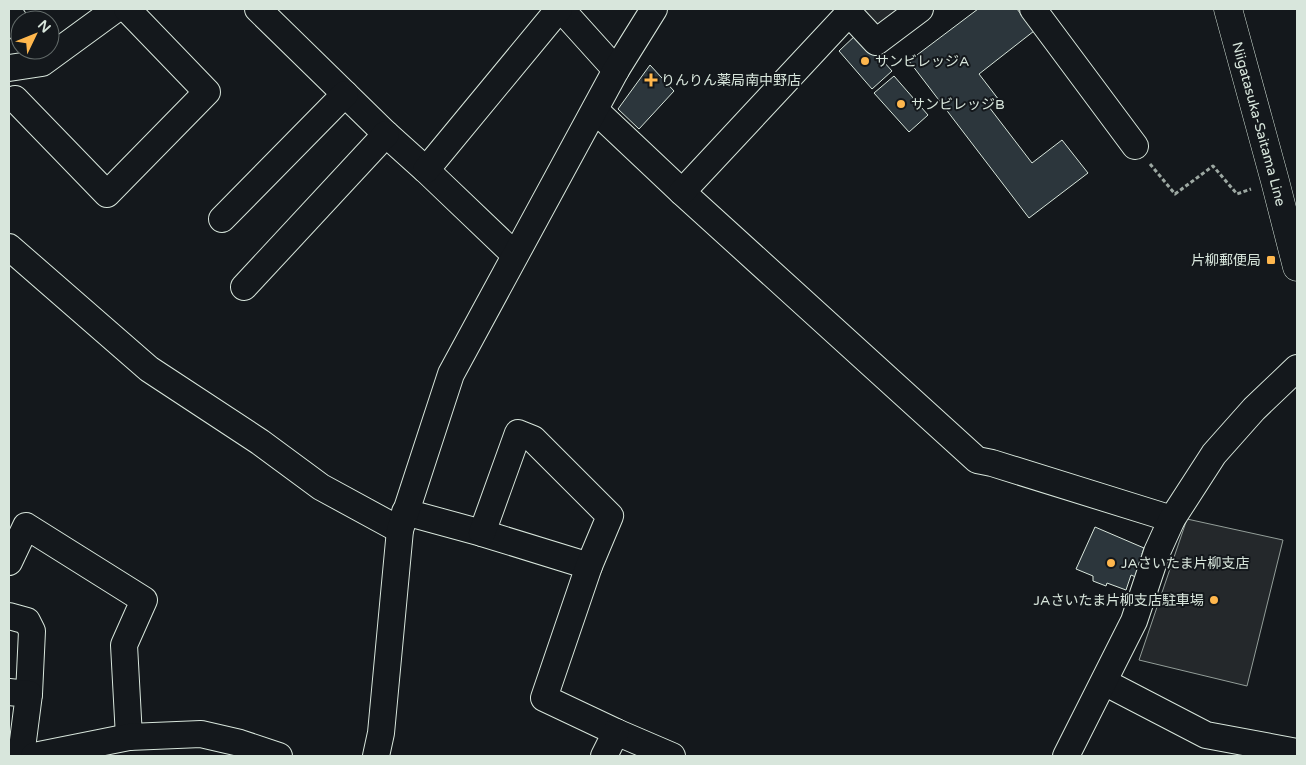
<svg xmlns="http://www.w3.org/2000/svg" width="1306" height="765" font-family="'Varela Round','Noto Sans JP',sans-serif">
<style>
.parking{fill:#24282b;stroke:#939e99}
.building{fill:#2c363c;stroke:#d8e6dc}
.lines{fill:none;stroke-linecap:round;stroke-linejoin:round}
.minor-casing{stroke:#d8e6dc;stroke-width:28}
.major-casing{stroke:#d8e6dc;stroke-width:29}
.path{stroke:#9da8a2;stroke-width:3;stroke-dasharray:4 2.5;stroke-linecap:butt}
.minor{stroke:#14181c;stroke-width:26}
.major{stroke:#14181c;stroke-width:28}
.poi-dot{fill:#ffb74d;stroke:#14181c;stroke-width:2}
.labels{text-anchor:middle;stroke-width:4;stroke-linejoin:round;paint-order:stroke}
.poi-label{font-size:14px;fill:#d8e6dc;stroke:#14181c;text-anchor:start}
.street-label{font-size:14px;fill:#d8e6dc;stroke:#14181c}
</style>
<rect width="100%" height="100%" fill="#14181c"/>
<g class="parking">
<polygon points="862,9 905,9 880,28"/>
<polygon points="1187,519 1283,540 1247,686 1139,660"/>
</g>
<g class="building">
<polygon points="978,9 1017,9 1034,31 979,74 999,100 989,107 1032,163 1062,140 1088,173 1029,218 909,61"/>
<polygon points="858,33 892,71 872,89 839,51"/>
<polygon points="650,65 674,91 639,129 618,109"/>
<polygon points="894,76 928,115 909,132 874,93"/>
<polygon points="1095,527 1144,548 1142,554 1145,558 1138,578 1131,575 1126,590 1107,583 1106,586 1093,581 1093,576 1076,569"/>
</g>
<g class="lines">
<defs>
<g id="minor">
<polyline points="258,9 386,134 426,170 515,255"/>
<polyline points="561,9 616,70"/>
<polyline points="1033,9 1135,146"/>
<polyline points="9,12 20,29"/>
<polyline points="9,68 42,63 116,9"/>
<polyline points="15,99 107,194 207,92 127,9"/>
<polyline points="595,110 682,192 977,460 992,463 1172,519"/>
<polyline points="426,170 559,9"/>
<polyline points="682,192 849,13 876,42 920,9"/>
<polyline points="222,219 345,94"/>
<polyline points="9,247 149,369 260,442 321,487 400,530"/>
<polyline points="244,287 386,134"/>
<polyline points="405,512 482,533 589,566"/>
<polyline points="482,533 518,433 533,439 610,516 589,566 544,698 616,732 672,756"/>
<polyline points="9,562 26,526 144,600 124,645 129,737"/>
<polyline points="9,616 27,621 32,631 29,694"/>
<polyline points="1104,682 1206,735 1297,752"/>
<polyline points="9,692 29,694 21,756"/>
<polyline points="34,756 129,737 201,734 240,743 279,756"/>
<polyline points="376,756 381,733 400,530 451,374 616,70 654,9"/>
<polyline points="604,756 616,732"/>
<polyline points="1066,756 1134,621 1157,552 1172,519 1214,454 1254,409 1297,368"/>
</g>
<g id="major">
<path id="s1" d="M1228 9 1275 181 1297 267"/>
</g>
</defs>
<use href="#minor" class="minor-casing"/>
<use href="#major" class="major-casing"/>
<polyline class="path" points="1150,164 1175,194 1213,166 1237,194 1251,189"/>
<use href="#minor" class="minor"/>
<use href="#major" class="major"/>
</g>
<g class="poi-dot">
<circle cx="865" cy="61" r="5"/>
<path d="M648.5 72.5h5v5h5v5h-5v5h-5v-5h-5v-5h5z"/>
<circle cx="901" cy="104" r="5"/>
<rect x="1266" y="255" width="10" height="10" rx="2.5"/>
<circle cx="1111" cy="563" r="5"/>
<circle cx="1214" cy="600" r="5"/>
</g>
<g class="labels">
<g class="poi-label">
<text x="875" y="66">サンビレッジA</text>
<text x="661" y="85">りんりん薬局南中野店</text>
<text x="911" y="109">サンビレッジB</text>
<text x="1261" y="265" text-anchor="end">片柳郵便局</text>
<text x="1121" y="568">JAさいたま片柳支店</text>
<text x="1204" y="605" text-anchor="end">JAさいたま片柳支店駐車場</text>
</g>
<g class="street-label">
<text dy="5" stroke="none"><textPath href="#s1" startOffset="119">Niigatasuka-Saitama Line</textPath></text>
</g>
</g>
<rect width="1306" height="765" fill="none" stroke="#d8e6dc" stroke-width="20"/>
<g transform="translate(35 35) rotate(47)"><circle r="24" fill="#14181c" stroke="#626a69"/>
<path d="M0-4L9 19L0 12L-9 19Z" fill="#ffb74d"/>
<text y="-8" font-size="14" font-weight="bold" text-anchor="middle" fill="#d8e6dc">N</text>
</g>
</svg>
